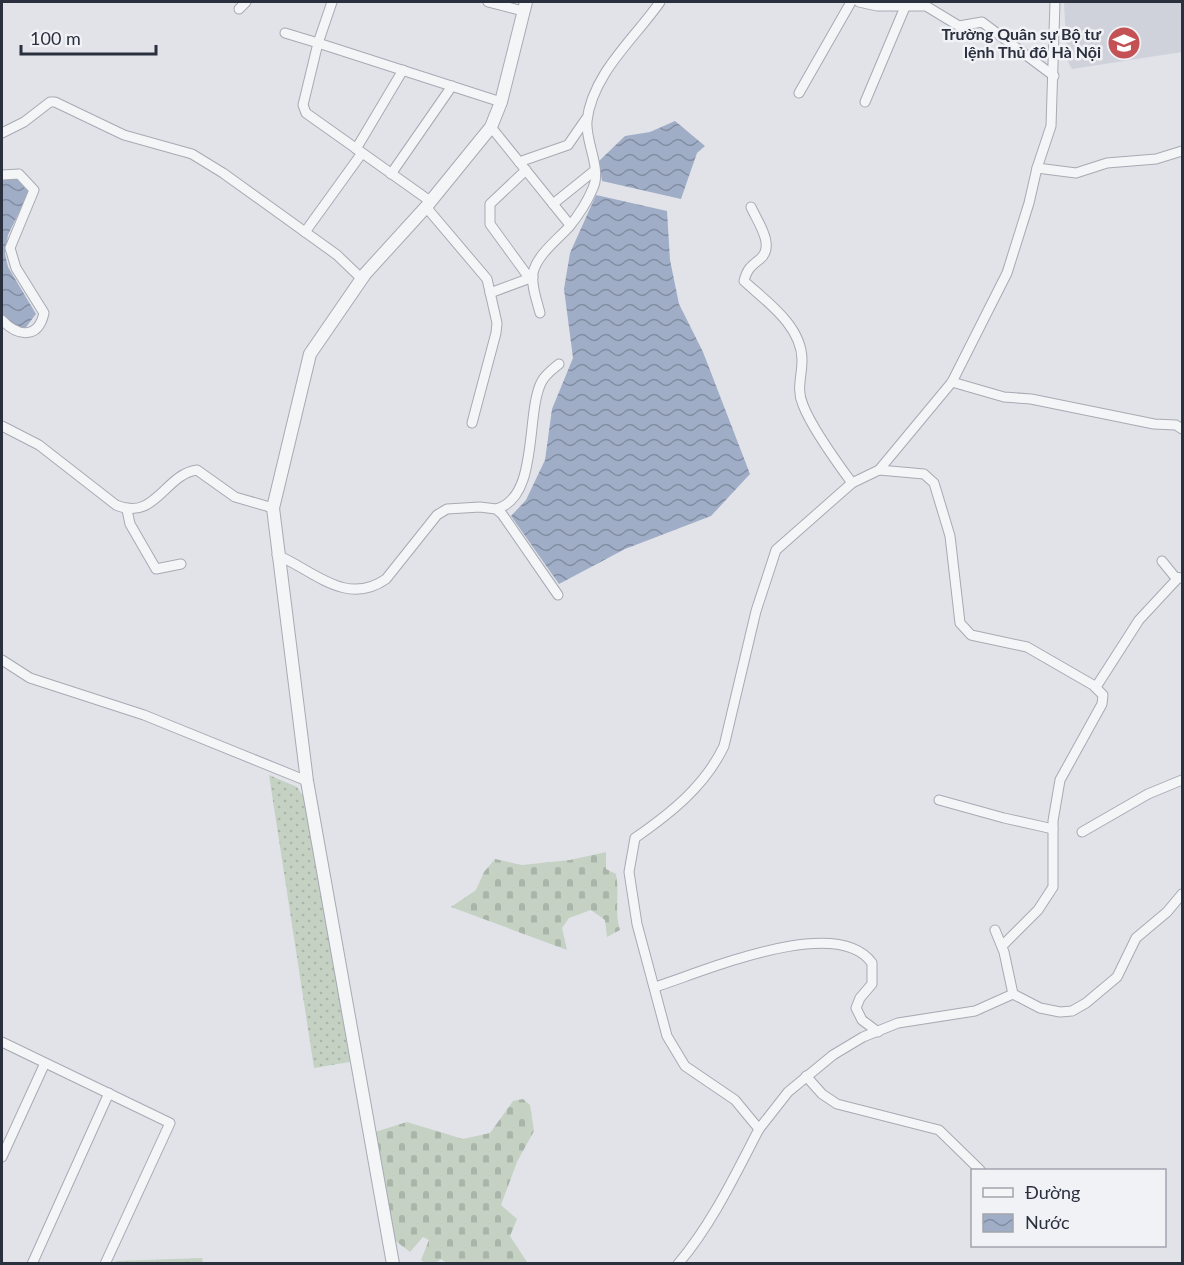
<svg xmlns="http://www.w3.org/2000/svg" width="1184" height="1265" font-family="Lato,sans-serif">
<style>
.built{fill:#d0d2db}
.grass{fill:url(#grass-dots)}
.wetland{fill:url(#wetland-marsh)}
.cemetery{fill:url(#cemetery-stones)}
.water{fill:url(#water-waves)}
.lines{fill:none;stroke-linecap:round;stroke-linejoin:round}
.minor-casing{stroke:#a7aab3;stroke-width:11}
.tertiary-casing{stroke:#a7aab3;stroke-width:14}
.minor{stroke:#f4f5f7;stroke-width:9}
.tertiary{stroke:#f4f5f7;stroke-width:12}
.labels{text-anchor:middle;stroke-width:5;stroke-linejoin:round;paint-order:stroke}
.poi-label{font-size:16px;font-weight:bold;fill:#2b303f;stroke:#f1f2f6;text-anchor:end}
</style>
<defs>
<pattern id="grass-dots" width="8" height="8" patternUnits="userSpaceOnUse" patternTransform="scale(1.5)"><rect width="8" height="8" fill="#c5d2c3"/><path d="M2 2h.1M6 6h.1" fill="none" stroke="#a9b5a9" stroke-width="1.8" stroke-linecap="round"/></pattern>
<pattern id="wetland-marsh" width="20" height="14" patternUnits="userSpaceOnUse" patternTransform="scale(1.5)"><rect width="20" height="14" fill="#c5d2c3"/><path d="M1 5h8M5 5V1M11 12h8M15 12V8" fill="none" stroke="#a9b5a9"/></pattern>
<pattern id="cemetery-stones" width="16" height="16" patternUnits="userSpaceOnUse" patternTransform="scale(1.5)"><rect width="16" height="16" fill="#c5d2c3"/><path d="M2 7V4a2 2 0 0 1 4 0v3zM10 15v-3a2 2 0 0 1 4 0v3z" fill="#a9b5a9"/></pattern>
<pattern id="water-waves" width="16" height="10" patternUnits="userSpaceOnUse" patternTransform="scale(1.5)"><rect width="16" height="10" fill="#9fadc6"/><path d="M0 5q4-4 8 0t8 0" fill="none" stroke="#828da2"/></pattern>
</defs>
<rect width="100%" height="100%" fill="#e1e3e9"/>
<polygon class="built" points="1064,2 1182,2 1182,52 1072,69 1067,60"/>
<polygon class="grass" points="269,775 297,787 308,804 350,1062 314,1068"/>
<polygon class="wetland" points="202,1258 203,1263 115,1263 116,1261"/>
<g class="cemetery">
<path d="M606 852V869L616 874C620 894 614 911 620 930L607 937 605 920 591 910 569 918 562 928 567 950 451 907 476 890 484 872 495 859 522 865 570 860Z"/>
<polygon points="523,1099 530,1105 534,1131 517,1162 501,1205 517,1219 510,1236 527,1262 448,1264 441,1259 436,1263 425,1263 421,1260 429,1240 423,1237 410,1252 393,1239 375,1132 407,1122 463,1139 490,1133 513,1101"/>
</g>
<g class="water">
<polygon points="675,121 705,146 697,153 681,199 602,181 599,161 625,136 650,132"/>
<polygon points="14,176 29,192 8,235 5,254 8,267 36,314 23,331 2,318 2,177"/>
<polygon points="596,195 667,211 670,260 679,304 703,352 750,474 711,516 625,549 559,584 511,516 526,500 545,460 552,409 573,358 564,289 570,253"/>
</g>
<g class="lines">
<defs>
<g id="minor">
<polyline points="332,2 318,43 501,102"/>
<polyline points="488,2 523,11"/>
<polyline points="859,2 877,6 926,6 959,26 982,22 1054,76"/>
<polyline points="239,9 246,2"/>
<polyline points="285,33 318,43 303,105 306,113 430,201"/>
<polyline points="799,93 851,2"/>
<polyline points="865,102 905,7"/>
<polyline points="491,127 570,225"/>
<polyline points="2,133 24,122 50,102 55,102 124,135 192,154 223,173 337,255 362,279"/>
<polyline points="356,149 403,70"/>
<polyline points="519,162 568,145 586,119"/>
<polyline points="1037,168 1076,173 1107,163 1156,159 1182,151"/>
<polyline points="526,170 490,204 490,224 530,279"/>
<polyline points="391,174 452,86"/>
<path d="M2 175 19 174 34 190 10 248 16 268 44 313C38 340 17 336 2 320"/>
<polyline points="553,204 594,171"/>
<polyline points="426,207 487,279 497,323 496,333 472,423"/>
<path d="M751 207C757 221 776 246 760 259 751 266 747 269 744 281 767 302 802 326 802 360 802 377 796 389 803 405 811 426 838 464 852 483"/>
<polyline points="305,232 362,153"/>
<polyline points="490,293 533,277"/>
<path d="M540 313C537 301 531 286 533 273 537 255 557 240 569 227 578 216 588 200 593 188 602 168 585 142 587 121 592 74 635 38 660 2"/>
<polyline points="952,382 1004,397 1031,399 1154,424 1176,425 1182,429"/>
<path d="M2 426 39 445 116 505C155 522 165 474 197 470L235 497 273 508"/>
<polyline points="879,470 924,474 934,483 950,536 960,623 971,635 1027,647 1093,685 1103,695 1102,704 1060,780 1053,821 1053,887 1038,910 1002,946"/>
<path d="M496 509C540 498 525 411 542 381 546 374 553 369 559 364"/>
<polyline points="127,510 130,524 156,569 181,564"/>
<path d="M277 555C313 570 346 607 386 579L437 515 447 509 480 507 496 509 502 514 558 595"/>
<polyline points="1162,561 1175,577 1181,578"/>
<polyline points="2,660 30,678 144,715 307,781"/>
<polyline points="1096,687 1139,620 1178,578"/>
<polyline points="939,800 1004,818 1053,829"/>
<polyline points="1082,832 1148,794 1182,780"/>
<polyline points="995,930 1004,952 1013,994"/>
<path d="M655 987C703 972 836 913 872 963V984L860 998 856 1008 862 1020 878 1032"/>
<polyline points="2,1042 170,1123 105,1264"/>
<polyline points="806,1076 822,1094 837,1104 939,1130 980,1170"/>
<polyline points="759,1129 788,1092 833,1055 863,1037 898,1023 975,1011 1013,994 1040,1008 1060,1012 1072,1011 1086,1003 1117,977 1136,938 1167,912 1182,894"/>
<polyline points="2,1157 45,1063"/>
<polyline points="32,1264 109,1093"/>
<path d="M678 1264C712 1224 735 1175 759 1129L735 1100 685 1066 667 1036 637 924 629 872 635 838C671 813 705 786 724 746L756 611 776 550 852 483 879 470 952 382 1007 273 1029 203 1037 168 1051 126 1055 2"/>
</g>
<polyline id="tertiary" points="393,1264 307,781 273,508 310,354 365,274 426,207 491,127 501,102 526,2"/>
</defs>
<use href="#minor" class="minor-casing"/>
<use href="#tertiary" class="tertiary-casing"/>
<use href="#minor" class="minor"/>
<use href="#tertiary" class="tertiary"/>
</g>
<defs>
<symbol id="university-disc" viewBox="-11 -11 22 22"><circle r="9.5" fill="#c45153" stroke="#f1f2f6"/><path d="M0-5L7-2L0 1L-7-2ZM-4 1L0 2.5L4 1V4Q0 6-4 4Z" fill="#fff"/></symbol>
</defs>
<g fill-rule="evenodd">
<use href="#university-disc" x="1105" y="24" width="38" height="38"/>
</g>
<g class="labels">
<g class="poi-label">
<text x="1101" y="40">Trường Quân sự Bộ tư<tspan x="1101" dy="18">lệnh Thủ đô Hà Nội</tspan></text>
</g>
</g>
<rect width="1184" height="1265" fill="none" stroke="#2b303f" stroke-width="6"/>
<rect x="971" y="1169" width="195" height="78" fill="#f1f2f6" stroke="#a2a4ad" stroke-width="1.5"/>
<rect x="983" y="1188" width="30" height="9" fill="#f4f5f7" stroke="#a2a4ad" stroke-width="1.5"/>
<text x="1025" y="1199" font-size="18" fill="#2b303f">Đường</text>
<rect x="983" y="1214" width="30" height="18" fill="url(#water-waves)" stroke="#a2a4ad" stroke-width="1.5"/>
<text x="1025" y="1229" font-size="18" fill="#2b303f">Nước</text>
<path d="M21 45v9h135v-9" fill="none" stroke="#2b303f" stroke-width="3"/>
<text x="30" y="45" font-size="18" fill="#2b303f" stroke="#f1f2f6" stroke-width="4.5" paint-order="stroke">100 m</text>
</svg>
